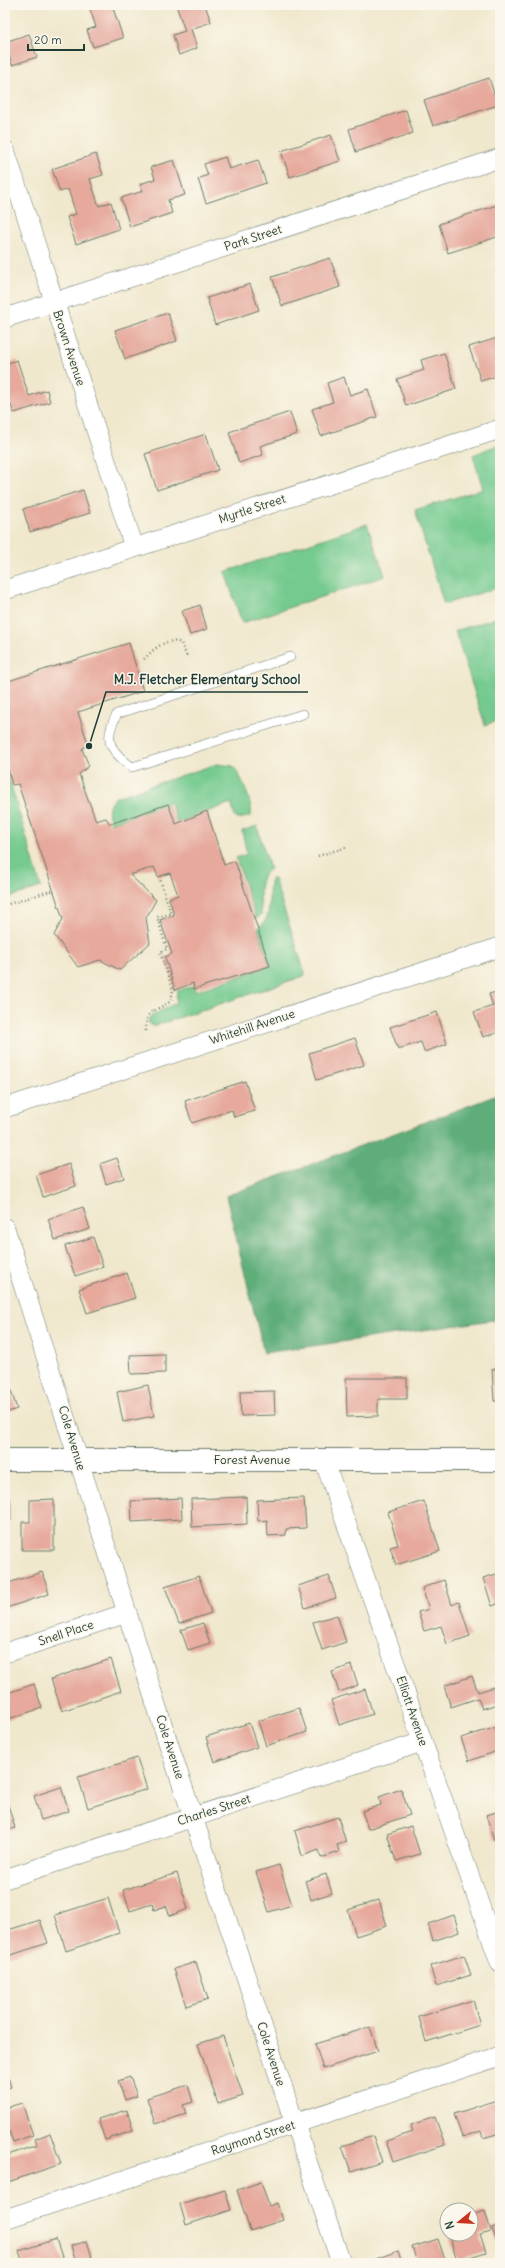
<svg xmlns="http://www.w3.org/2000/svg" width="505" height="2268" font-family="Delius,sans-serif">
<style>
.green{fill:#74ca8f;stroke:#4a8462}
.forest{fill:#5fae7a;stroke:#3f7657}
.building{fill:#e6a99c}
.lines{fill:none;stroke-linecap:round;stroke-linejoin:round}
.service-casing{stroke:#68796a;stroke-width:10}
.minor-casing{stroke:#68796a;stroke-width:20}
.secondary-casing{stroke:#68796a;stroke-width:24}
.path{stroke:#68796a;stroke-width:2.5;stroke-dasharray:1 3;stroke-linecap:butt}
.service{stroke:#fff;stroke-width:9}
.minor{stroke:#fff;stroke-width:19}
.secondary{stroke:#fff;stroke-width:22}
.labels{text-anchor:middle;stroke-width:3;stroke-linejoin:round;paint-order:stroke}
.street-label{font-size:12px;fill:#1f3d34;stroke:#fbf7ec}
.leader{fill:none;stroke:#1f3d34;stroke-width:1.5}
.callout-dot{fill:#1f3d34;stroke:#fbf7ec;stroke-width:1.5}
.callout-label{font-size:13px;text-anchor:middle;font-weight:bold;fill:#1f3d34;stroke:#fbf7ec;stroke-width:3;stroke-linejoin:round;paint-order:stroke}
</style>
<rect width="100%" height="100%" fill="#fbf7ec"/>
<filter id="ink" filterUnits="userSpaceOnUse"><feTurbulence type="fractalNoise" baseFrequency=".025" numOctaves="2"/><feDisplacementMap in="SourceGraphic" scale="8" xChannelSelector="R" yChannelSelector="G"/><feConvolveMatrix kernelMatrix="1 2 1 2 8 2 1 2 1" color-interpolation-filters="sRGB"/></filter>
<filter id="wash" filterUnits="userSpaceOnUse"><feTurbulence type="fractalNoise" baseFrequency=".012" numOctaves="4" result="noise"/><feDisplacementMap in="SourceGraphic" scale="16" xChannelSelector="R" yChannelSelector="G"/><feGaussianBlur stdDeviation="0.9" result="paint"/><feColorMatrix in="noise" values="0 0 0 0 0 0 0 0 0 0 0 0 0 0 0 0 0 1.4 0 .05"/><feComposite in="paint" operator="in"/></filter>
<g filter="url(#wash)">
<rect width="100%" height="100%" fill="#f0e8cd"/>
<g class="green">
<polygon points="500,444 500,587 444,604 415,510 483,489 473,455"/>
<polygon points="367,524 385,576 242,623 225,572"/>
<polygon points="500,617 500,720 485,725 455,631"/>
<path d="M217 764 233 766C241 775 253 803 251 816L238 819 235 817 231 803 177 823 170 802 111 823C107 812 107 805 116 797Z"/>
<polygon points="7,772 41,887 5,899 5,773"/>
<path d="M257 826 270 869C256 876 261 902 261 915L256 919 236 858 247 854 242 831Z"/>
<path d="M271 879H274L305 973 304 976 154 1026 150 1025 148 1021 151 1016 176 1003 177 991 193 986 196 991 270 966 258 928C275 917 266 895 271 879Z"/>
</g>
<polygon class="forest" points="500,1094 500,1319 264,1353 226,1196"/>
<g id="blocks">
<g class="building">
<polygon points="101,5 112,5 123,38 93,47 87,30 96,27 90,9"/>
<polygon points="176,5 205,5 211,22 191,29 197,48 179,55 173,35 185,31"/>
<polygon points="29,34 37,57 12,65 5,42"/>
<polygon points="489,78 498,105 433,126 424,100"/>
<polygon points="406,110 413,133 356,152 349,129"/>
<polygon points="331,135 340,161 290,177 281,151"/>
<polygon points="96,154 103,175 90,179 99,206 111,202 119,229 76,244 67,217 76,214 68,189 60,192 52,169"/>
<polygon points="225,157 229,169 258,160 266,183 206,203 198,179 208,175 204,164"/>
<polygon points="174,160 185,195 168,200 172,213 130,227 121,198 143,191 140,184 155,179 151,167"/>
<polygon points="500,204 500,236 448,253 439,224"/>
<polygon points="330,258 340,287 282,306 272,277"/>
<polygon points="250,284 259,310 215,325 207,298"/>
<polygon points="168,313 177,341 125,359 115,330"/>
<polygon points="500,337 500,375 481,381 469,347"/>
<polygon points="444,353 456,389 406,406 397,379 424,370 421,360"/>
<polygon points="17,360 29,396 47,390 50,402 14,413 8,398 5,399 5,364"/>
<polygon points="344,377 350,395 368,389 377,417 321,436 312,409 333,402 327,383"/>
<polygon points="290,412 297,434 260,446 263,455 239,463 229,432"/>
<polygon points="206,434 218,470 157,490 145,454"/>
<polygon points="83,490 90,513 30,532 23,509"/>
<polygon points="200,605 207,629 190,635 182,611"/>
<polygon points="129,643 143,691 78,712 88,744 82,749 89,766 79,774 96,821 106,818 110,824 168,804 176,824 207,811 224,865 235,861 270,966 194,989 193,983 175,990 165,957 172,954 160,920 174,915 169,898 178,895 170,873 158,877 154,867 130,875 156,900 146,918 150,943 120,970 100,960 78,967 54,935 63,919 18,784 12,785 5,758 5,750 8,749 5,739 5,682"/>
<polygon points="500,991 500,1032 483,1037 474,1012 493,1006 489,994"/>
<polygon points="437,1012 447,1044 424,1052 421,1042 398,1049 390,1027"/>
<polygon points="355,1038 364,1065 317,1080 309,1053"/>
<polygon points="245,1081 255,1111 234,1117 232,1110 192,1123 185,1101"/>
<polygon points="117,1158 124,1178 106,1184 100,1164"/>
<polygon points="69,1164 76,1186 43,1197 36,1175"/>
<polygon points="83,1207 90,1229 55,1240 48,1219"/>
<polygon points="93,1237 103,1267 75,1276 65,1246"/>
<polygon points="127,1273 135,1298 87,1313 79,1289"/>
<polygon points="165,1354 165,1373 131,1374 130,1355"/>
<polygon points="492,1369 500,1369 500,1401 494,1401"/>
<polygon points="5,1372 17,1409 5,1413"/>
<polygon points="346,1378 407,1378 407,1399 378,1399 378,1416 347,1417"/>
<polygon points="148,1385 154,1416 123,1422 117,1392"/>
<polygon points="274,1391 275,1415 241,1416 240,1392"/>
<polygon points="246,1497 247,1524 192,1527 191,1499"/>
<polygon points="181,1498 182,1519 132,1522 131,1501"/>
<polygon points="304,1498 306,1528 286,1529 286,1535 268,1536 267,1520 258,1521 257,1500"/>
<rect x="5" y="1499" width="5" height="22"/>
<polygon points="54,1499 54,1550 22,1550 22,1522 30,1522 30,1500"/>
<polygon points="424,1501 440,1551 396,1565 390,1547 398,1545 388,1512"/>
<polygon points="42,1572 49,1594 6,1608 5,1584"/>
<polygon points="500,1573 500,1603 492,1606 483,1578"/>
<polygon points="199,1576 211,1613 179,1624 165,1587"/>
<polygon points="329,1576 336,1598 305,1608 298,1586"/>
<polygon points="444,1580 452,1605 459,1602 470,1636 447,1644 441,1626 424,1631 418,1612 429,1609 422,1588"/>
<polygon points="337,1615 346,1642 322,1650 313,1622"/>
<polygon points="203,1623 210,1643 188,1650 181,1630"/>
<polygon points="111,1659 121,1691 62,1711 51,1679"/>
<polygon points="351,1665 358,1685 339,1692 332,1672"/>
<polygon points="472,1676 478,1692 497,1686 500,1703 482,1709 478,1698 451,1707 444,1686"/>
<polygon points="34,1684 42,1708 5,1720 5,1694"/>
<polygon points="365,1689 373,1714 339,1725 331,1700"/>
<polygon points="299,1708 307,1732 266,1746 258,1721"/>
<polygon points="249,1723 257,1747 214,1762 206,1737"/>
<polygon points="500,1726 500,1750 469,1761 461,1738"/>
<polygon points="137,1758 147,1789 88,1808 78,1777"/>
<polygon points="61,1787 69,1811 41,1820 34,1796"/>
<polygon points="401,1789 410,1815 368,1829 362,1811 381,1805 379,1797"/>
<polygon points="8,1805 15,1828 5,1831 5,1806"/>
<polygon points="500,1811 500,1839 494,1840 486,1815"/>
<polygon points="338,1817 346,1842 337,1845 339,1852 321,1858 319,1850 302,1856 295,1831"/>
<polygon points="411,1826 420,1854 396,1861 387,1834"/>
<polygon points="279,1865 292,1905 269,1912 256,1872"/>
<polygon points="177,1873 188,1909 170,1916 166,1906 154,1910 152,1904 130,1911 123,1890"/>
<polygon points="326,1874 332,1893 311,1900 305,1881"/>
<polygon points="108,1898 119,1933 66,1951 55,1915"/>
<polygon points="379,1900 387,1926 356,1936 348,1910"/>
<polygon points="454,1915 459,1932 433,1941 428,1924"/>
<polygon points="40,1920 48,1943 5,1957 5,1931"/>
<polygon points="464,1955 471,1975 436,1986 430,1966"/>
<polygon points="196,1962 208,1999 186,2006 174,1969"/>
<polygon points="473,2000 480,2025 426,2042 419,2017"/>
<polygon points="370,2027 378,2051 323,2069 315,2044"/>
<polygon points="223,2036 243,2096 218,2104 198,2044"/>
<polygon points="5,2068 11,2087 5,2089"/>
<polygon points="130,2077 137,2096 125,2100 118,2081"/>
<polygon points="188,2085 193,2102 183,2105 186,2114 155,2124 147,2098"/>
<polygon points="500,2099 500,2133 483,2138 481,2131 462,2137 454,2114"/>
<polygon points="22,2103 33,2135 13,2142 9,2131 5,2132 5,2108"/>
<polygon points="127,2110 133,2131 105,2140 98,2119"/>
<polygon points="435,2117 445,2145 393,2162 386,2141 413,2132 411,2125"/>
<polygon points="50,2133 61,2164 5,2183 5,2156 37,2145 35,2139"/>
<polygon points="373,2136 382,2162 351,2172 342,2146"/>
<polygon points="261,2182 269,2206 277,2203 283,2220 250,2231 237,2190"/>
<polygon points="225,2190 231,2210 186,2225 180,2204"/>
<polygon points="485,2211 491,2231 480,2234 486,2252 457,2261 449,2235 471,2234 471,2215"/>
<polygon points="500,2225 500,2247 499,2248 492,2228"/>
<polygon points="56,2239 64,2263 23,2263 19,2251"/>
<polygon points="438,2239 446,2263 417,2263 412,2247"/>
<polygon points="87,2241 92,2257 76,2263 71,2246"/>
<polygon points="398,2251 402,2263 373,2263 372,2260"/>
</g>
</g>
</g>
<g filter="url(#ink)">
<use href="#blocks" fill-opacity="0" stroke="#68796a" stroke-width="1"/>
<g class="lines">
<defs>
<path id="service" d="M290 657 117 714C103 740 109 750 132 767L303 714"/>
<g id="minor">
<polyline points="5,150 134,547"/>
<polyline points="5,318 500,158"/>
<polyline points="5,590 500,429"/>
<polyline points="5,1108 500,947"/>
<polyline points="5,1228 167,1739 341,2263"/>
<polyline points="324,1460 500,1963"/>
<polyline points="5,1653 127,1613"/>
<polyline points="5,1879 422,1742"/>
<polyline points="5,2219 500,2056"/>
</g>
<polyline id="secondary" points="5,1460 500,1460"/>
</defs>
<use href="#service" class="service-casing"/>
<use href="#minor" class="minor-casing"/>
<use href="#secondary" class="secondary-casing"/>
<g class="path">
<path d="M144 659C154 649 166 637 181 643L187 657"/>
<polyline points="5,764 6,763"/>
<polyline points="318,856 347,847"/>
<polyline points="5,905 54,890"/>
<path d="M146 1031C145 1008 154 1013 171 1001L173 990 160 952 167 949 157 917 171 914 160 879"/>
</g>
<use href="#service" class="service"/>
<use href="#minor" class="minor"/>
<use href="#secondary" class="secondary"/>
</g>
</g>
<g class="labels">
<g class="street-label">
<text transform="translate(253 238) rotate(-18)" y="4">Park Street</text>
<text transform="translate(69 348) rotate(72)" y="4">Brown Avenue</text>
<text transform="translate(252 509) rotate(-18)" y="4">Myrtle Street</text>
<text transform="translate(252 1027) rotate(-18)" y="4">Whitehill Avenue</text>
<text transform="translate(72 1438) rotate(73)" y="4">Cole Avenue</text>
<text x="252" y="1464">Forest Avenue</text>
<text transform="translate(66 1633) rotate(-18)" y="4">Snell Place</text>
<text transform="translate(412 1711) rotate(71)" y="4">Elliott Avenue</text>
<text transform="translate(170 1747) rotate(72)" y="4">Cole Avenue</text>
<text transform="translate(214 1810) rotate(-18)" y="4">Charles Street</text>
<text transform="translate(271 2054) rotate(72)" y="4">Cole Avenue</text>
<text transform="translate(253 2138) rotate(-18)" y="4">Raymond Street</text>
</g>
</g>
<path class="leader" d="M89 746L106 692H308"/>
<circle class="callout-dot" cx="89" cy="746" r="4"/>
<g class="callout-label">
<text x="207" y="684">M.J. Fletcher Elementary School</text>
</g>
<rect width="505" height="2268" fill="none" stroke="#fbf7ec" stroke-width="20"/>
<g transform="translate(459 2222) rotate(252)"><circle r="19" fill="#fbf7ec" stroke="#a3ada2"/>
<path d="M0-3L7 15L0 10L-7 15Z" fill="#c8321e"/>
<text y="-6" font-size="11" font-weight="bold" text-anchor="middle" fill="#1f3d34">N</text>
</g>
<path d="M28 44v6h56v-6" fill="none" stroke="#1f3d34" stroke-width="2"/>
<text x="34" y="44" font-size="12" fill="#1f3d34" stroke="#fbf7ec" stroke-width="3" paint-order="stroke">20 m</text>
</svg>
